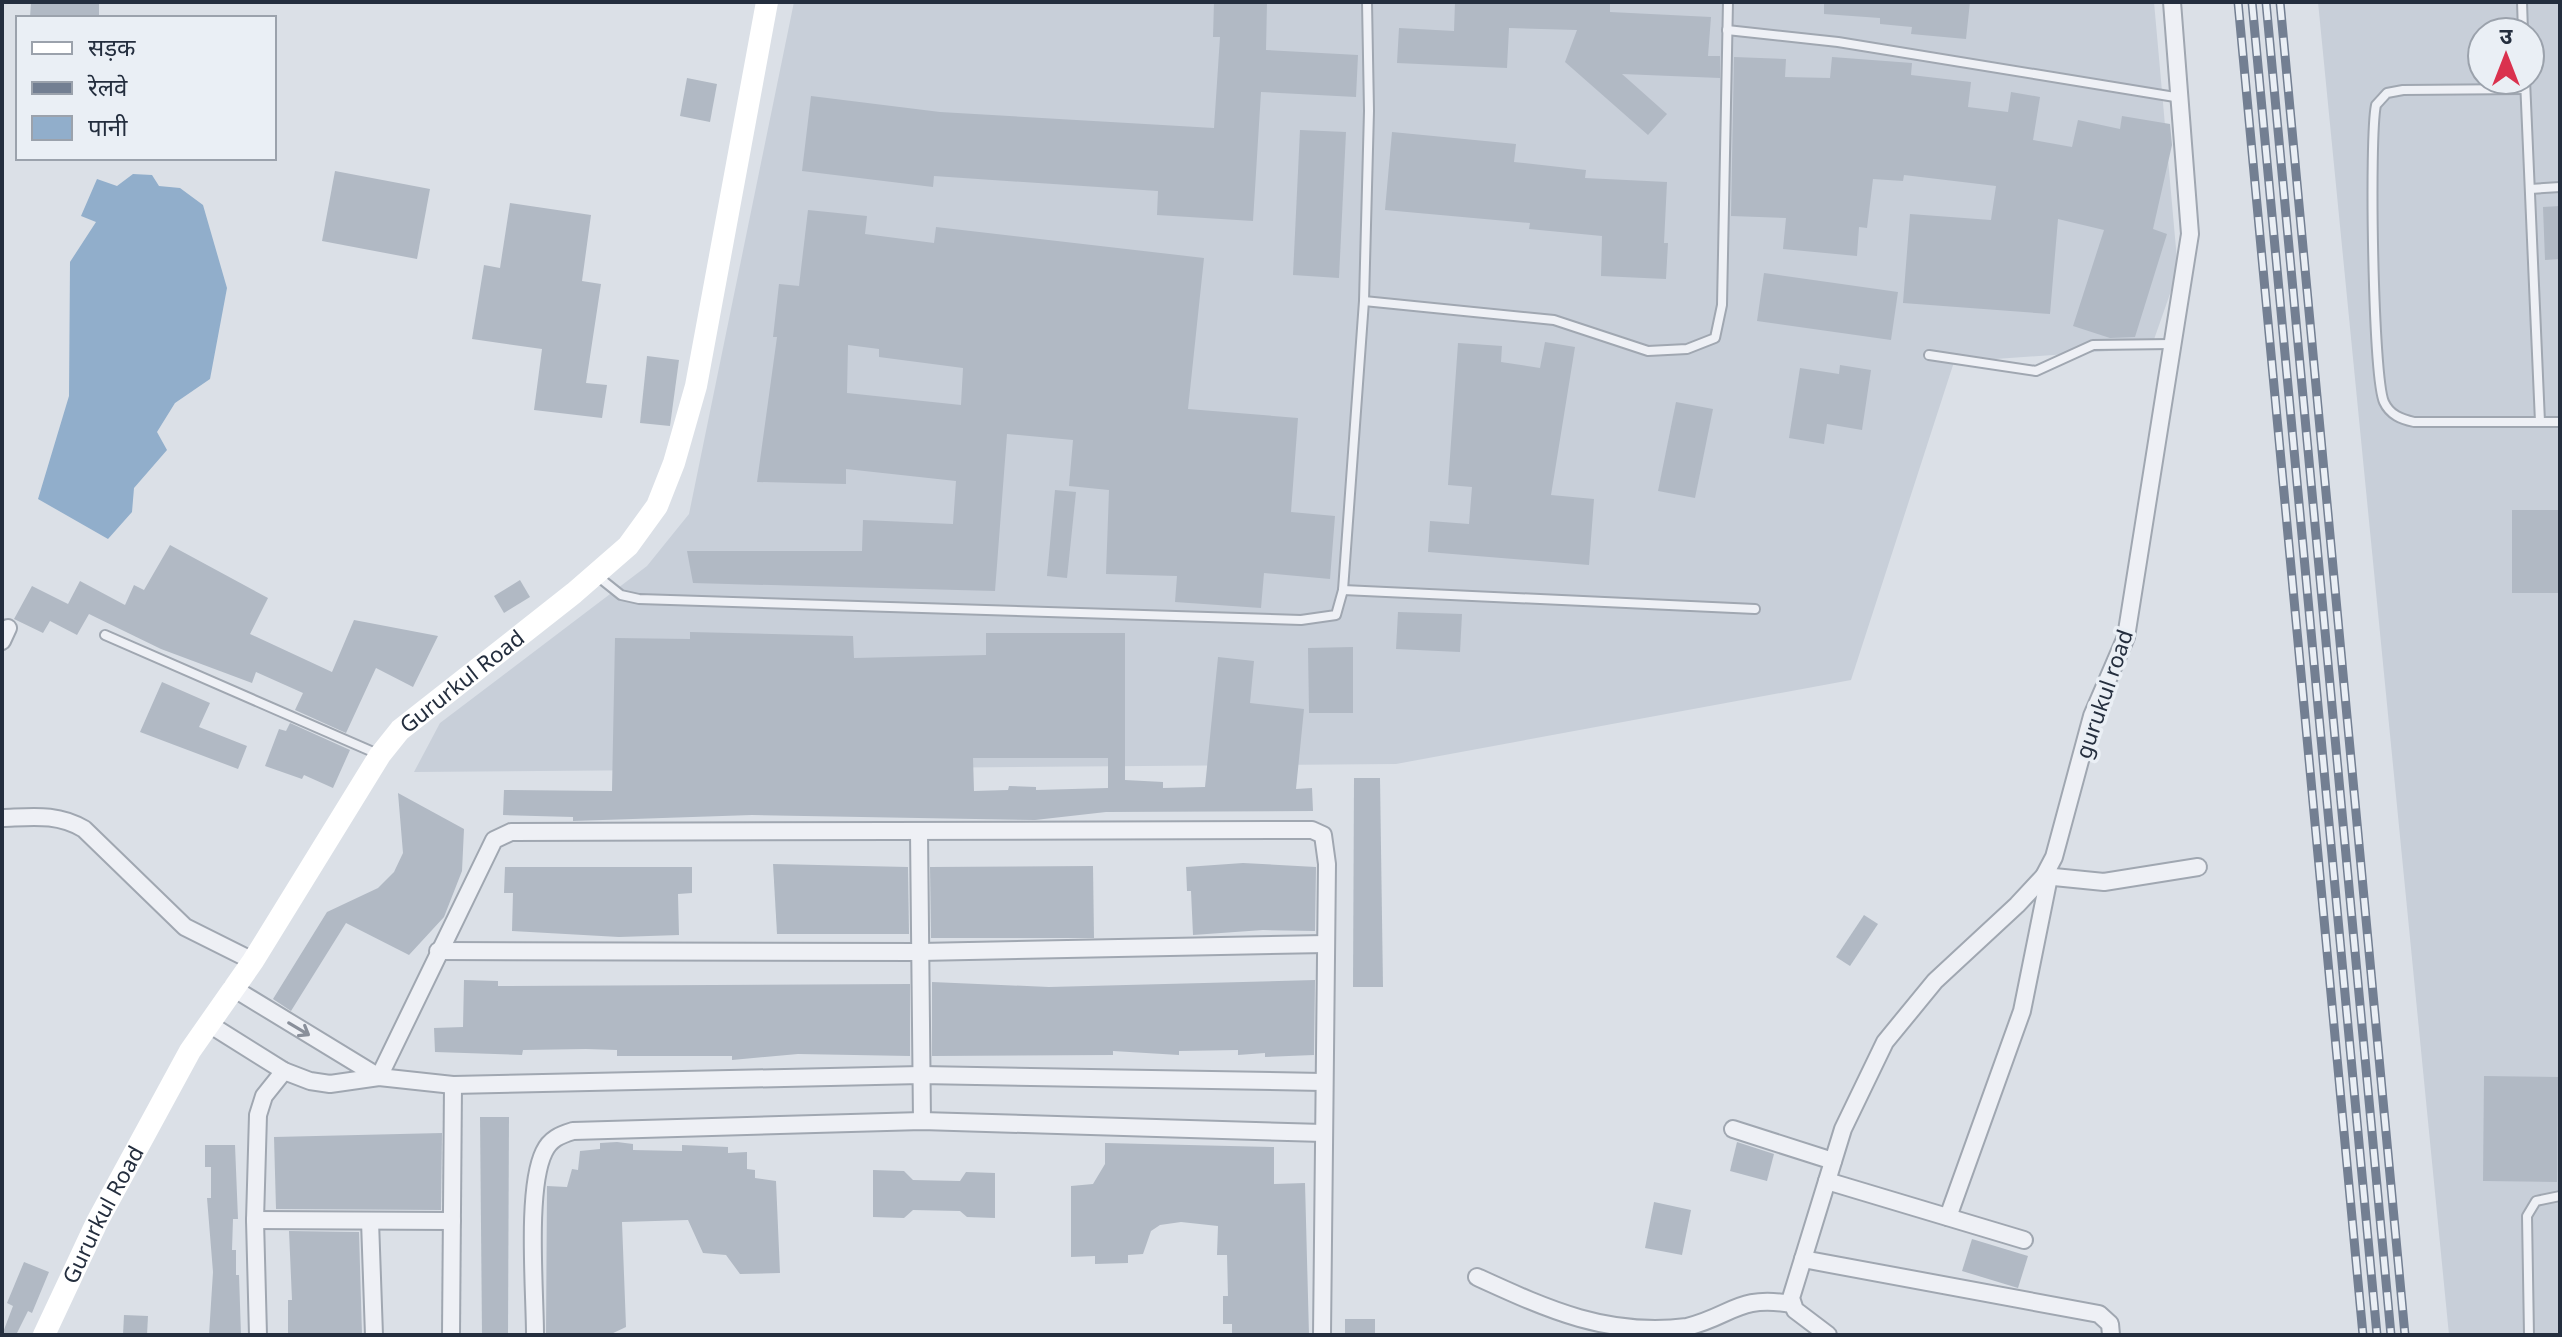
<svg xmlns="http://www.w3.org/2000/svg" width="2562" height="1337" font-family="'Noto Sans','Noto Sans Devanagari',sans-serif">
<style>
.built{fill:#c8cfd9;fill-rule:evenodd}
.water{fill:#91aecb}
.building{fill:#b1b9c4;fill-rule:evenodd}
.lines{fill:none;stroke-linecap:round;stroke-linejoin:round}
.lane-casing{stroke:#a0a7b1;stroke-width:12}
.street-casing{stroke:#a0a7b1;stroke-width:20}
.lane{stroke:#eef0f5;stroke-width:8}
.street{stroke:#eef0f5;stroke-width:16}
.secondary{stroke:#fff;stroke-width:22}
.rail-casing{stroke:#737f92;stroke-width:9}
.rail{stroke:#eaeff5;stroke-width:6;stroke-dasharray:18;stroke-linecap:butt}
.oneway{stroke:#898f9a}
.labels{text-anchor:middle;stroke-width:7;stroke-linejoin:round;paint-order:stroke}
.street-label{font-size:22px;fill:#242e3e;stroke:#eaeff5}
</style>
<rect width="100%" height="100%" fill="#dbe0e7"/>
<g class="built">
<polygon points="794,2 2154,2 2178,271 2151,348 1954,362 1851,680 1396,764 414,772 440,723 647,566 689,514"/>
<path d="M2318 2H2560V1335H2449ZM2482 32H2530V80H2482Z"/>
</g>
<polygon class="water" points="133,174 152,175 159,186 180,188 203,205 227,288 210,379 175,403 157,432 167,450 134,488 132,512 108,539 38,499 69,396 70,262 96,222 81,216 97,179 117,186"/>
<g class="building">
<polygon points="31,2 99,2 99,18 30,18"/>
<polygon points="1214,2 1267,2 1266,50 1358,55 1356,97 1261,92 1253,221 1157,215 1158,191 934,176 933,187 802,171 811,96 940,112 1214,128 1220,37 1213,37"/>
<polygon points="1455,2 1610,2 1610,12 1711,17 1708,56 1720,56 1720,78 1622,74 1667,114 1648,135 1565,62 1577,30 1509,28 1507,68 1397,63 1399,28 1454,31"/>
<polygon points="1824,2 1970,2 1966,39 1911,34 1912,27 1880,24 1880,18 1824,14"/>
<polygon points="1734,57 1786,59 1785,77 1830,78 1832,57 1912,63 1911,75 1971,82 1968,107 2008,112 2011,92 2040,97 2033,140 2072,147 2078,120 2120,129 2122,116 2170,124 2172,145 2153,229 2167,234 2135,337 2110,338 2073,326 2104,230 2058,219 2050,314 1903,303 1910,214 1991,220 1996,186 1904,175 1903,181 1873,179 1867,228 1859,227 1857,256 1783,249 1786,218 1731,216"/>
<polygon points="687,78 717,84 710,122 680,116"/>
<polygon points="1300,130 1346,132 1339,278 1293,275"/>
<polygon points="1392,132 1516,144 1514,162 1586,170 1585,178 1667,182 1664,243 1668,243 1666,279 1601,276 1602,236 1529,229 1530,223 1385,210"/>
<polygon points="335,171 430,189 417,259 322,241"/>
<polygon points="510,203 591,215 582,281 601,284 586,383 607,385 602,418 534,410 542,349 472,339 484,265 500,268"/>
<polygon points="2560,206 2560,259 2545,260 2543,207"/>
<path d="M808 210 867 216 865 234 934 243 936 227 1204 258 1188 409 1298 418 1291 512 1335 516 1330 579 1264 573 1261 608 1175 602 1177 576 1106 574 1109 490 1069 486 1073 440 1007 434 995 591 693 583 687 551H862L863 520 953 524 956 481 846 469V484L757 482 777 337H773L779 284 799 286ZM848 345 879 349V357L963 368 961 405 847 393Z"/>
<polygon points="1764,273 1898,292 1891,340 1757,321"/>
<polygon points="1545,342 1575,347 1551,495 1594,499 1589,565 1428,552 1430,521 1469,524 1472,487 1448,485 1458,343 1502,346 1501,362 1540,368"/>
<polygon points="647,356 679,360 670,426 640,423"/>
<polygon points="1840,365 1871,370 1862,430 1827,424 1824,444 1789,438 1800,368 1839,374"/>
<polygon points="1676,402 1713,409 1695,498 1658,491"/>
<polygon points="1055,490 1076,492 1067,578 1047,576"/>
<rect x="2512" y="510" width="48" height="83"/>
<polygon points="170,545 268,598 250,634 332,672 354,620 438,636 413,687 376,668 346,733 295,710 303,693 256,672 252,683 161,649 89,614 77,635 50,621 43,633 14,619 32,586 68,604 80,581 125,605 134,585 144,590"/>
<polygon points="520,580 530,597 504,613 494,596"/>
<polygon points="1398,612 1462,614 1460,652 1396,649"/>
<path d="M690 632 853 636 854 658 986 655V633H1125V780L1163 782V788L1205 787 1218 657 1254 661 1250 703 1304 709 1296 789 1312 788 1313 811 1106 812 1035 820 752 815 573 821V817L503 815 504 790 612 791 615 638 690 639ZM973 758H1108V788L1036 790V787L1009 786 1008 790 974 791Z"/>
<polygon points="1353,647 1353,713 1309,713 1308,648"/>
<polygon points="162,682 210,703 199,727 247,746 238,769 140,732"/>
<polygon points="290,723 350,750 333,788 304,775 302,779 265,766 279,729 286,731"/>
<polygon points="1354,778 1380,778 1383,987 1353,987"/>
<polygon points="398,793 464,829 462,871 444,917 409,955 346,923 291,1011 273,999 327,912 378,888 394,872 403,853"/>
<polygon points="1243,863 1316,867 1315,931 1263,930 1193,935 1191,891 1187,891 1186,867"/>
<polygon points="773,864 908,867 909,934 777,934"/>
<polygon points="1093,866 1094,938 931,938 930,867"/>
<polygon points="505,867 692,867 692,893 678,894 679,935 619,937 512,931 513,893 504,893"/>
<polygon points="1864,915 1878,924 1850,966 1836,957"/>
<polygon points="464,980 498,981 498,986 910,984 910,1056 798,1054 732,1060 732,1056 617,1056 617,1050 586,1049 523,1050 522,1055 435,1052 434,1028 463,1027"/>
<polygon points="1315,980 1314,1055 1265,1057 1265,1053 1238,1055 1238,1050 1179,1051 1179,1055 1113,1051 1113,1055 932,1056 932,982 1049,987"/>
<polygon points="2484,1076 2558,1077 2557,1182 2483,1181"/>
<polygon points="480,1117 509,1117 508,1335 482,1335"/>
<polygon points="442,1133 441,1210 276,1209 274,1137"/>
<polygon points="617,1142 633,1144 633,1150 682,1151 682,1145 728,1147 728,1153 747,1152 747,1169 755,1170 755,1178 776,1181 780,1273 740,1274 726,1255 703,1253 688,1220 622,1222 626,1327 609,1335 546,1334 547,1186 567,1187 572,1169 578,1170 580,1151 600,1149 600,1143"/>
<polygon points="1737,1142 1774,1154 1767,1181 1730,1171"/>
<polygon points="1105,1143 1274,1147 1274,1184 1305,1183 1309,1335 1232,1335 1232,1324 1223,1324 1223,1296 1228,1296 1227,1255 1217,1255 1218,1226 1181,1222 1160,1225 1151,1231 1143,1254 1128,1255 1128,1263 1095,1264 1095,1256 1071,1257 1071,1186 1093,1184 1105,1164"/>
<polygon points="205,1145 235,1145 238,1219 233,1219 232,1250 236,1250 236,1275 239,1275 241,1335 209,1335 213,1272 207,1198 211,1198 211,1167 205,1167"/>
<polygon points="873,1170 904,1171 913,1180 960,1181 966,1172 995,1173 995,1218 967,1217 960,1211 913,1210 904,1218 873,1217"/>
<polygon points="1654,1202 1691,1210 1682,1255 1645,1248"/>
<polygon points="289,1231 359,1232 362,1335 288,1335 288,1300 292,1300"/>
<polygon points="1972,1239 2028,1256 2018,1288 1962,1271"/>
<polygon points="24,1262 49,1272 32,1313 28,1311 16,1335 2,1335 13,1306 7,1303"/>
<polygon points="124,1315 148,1316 147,1335 123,1335"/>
<rect x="1345" y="1319" width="30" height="16"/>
</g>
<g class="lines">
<defs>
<g id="lane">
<polyline points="2522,2 2523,32"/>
<polyline points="1727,30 1838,42 2181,98"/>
<polyline points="2525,80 2540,422"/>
<path d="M2525 89 2403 90 2387 93 2376 105C2369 137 2373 377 2384 402 2390 415 2401 419 2414 422H2560"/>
<polyline points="2530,189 2560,187"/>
<polyline points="1364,301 1554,320 1648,351 1687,349 1715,338 1722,305 1728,2"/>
<polyline points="1929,355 2036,371 2093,345 2172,344"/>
<polyline points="596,575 621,595 639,599 1301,620 1336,615 1343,590 1364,301 1369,111 1367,2"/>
<polyline points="1343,590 1755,609"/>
<polyline points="105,635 380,755"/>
<polyline points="2529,1335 2527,1216 2536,1201 2560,1196"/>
</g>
<g id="street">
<polyline points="2,641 8,628"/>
<path d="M2 818C32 817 57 813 84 829L185 927 253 961"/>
<polyline points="919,832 922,1121"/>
<polyline points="2044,876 2104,882 2198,867"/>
<polyline points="438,951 920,952 1326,944"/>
<polyline points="233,988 379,1077"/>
<polyline points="209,1024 284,1071 310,1081 330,1084 379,1077 453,1085 921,1075 1323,1082"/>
<polyline points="379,1077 494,840 511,832 1312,830 1323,835 1327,864 1322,1335"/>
<polyline points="1733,1129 1833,1161"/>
<polyline points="1827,1181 2024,1240"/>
<polyline points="1948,1217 2022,1011 2049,877"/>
<polyline points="255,1220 452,1221"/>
<polyline points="370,1221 374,1335"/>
<polyline points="1803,1259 2099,1314 2110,1324 2111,1335"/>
<path d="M1477 1277C1547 1309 1607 1337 1687 1327 1734 1315 1737 1295 1792 1304"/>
<polyline points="258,1335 255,1220 258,1115 264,1096 284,1071"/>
<polyline points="451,1335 453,1085"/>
<path d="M535 1335C535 1291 526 1189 544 1152 550 1139 560 1135 573 1131L922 1121 1323 1133"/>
<polyline points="1828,1335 1795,1310 1791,1298 1843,1129 1885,1042 1935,981 2017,905 2044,876 2054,857 2092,716 2126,637 2190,234 2172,2"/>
</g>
</defs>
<use href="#lane" class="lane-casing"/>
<use href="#street" class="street-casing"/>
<use href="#lane" class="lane"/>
<use href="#street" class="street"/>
<path class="secondary" id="s1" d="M44 1335 97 1222 190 1051 253 961 380 755 400 730 574 593 628 546 657 506 674 463 696 386 767 2"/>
<defs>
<g id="rail">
<polyline points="2238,2 2363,1335"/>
<polyline points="2252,2 2377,1335"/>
<polyline points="2266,2 2391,1335"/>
<polyline points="2280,2 2405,1335"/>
</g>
</defs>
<use href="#rail" class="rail-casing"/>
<use href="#rail" class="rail"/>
</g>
<defs><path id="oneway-shaft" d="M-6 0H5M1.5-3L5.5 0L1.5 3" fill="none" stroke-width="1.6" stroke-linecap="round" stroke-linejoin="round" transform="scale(2)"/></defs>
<use class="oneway" href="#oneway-shaft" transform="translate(299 1029) rotate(31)"/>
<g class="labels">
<g class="street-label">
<text dy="8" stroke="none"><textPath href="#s1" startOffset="782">Gururkul Road</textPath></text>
<text transform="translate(2104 694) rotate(-71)" y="8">gurukul road</text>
<text dy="8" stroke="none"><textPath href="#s1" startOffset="134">Gururkul Road</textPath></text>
</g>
</g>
<rect width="2562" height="1337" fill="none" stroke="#242e3e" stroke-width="8"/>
<rect x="16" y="16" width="260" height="144" fill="#eaeff5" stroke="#9ba2ac" stroke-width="2"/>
<rect x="32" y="42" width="40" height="12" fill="#ffffff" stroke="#9ba2ac" stroke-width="2"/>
<text x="88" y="56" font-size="24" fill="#242e3e">सड़क</text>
<rect x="32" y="82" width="40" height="12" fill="#737f92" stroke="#9ba2ac" stroke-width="2"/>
<text x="88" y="96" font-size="24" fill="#242e3e">रेलवे</text>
<rect x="32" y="116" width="40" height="24" fill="#91aecb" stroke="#9ba2ac" stroke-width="2"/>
<text x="88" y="136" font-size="24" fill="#242e3e">पानी</text>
<g transform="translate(2506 56)"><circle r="38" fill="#eaeff5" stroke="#9ba2ac" stroke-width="2"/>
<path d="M0-6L14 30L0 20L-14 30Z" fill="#da314e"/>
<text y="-12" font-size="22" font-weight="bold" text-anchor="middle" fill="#242e3e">उ</text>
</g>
</svg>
